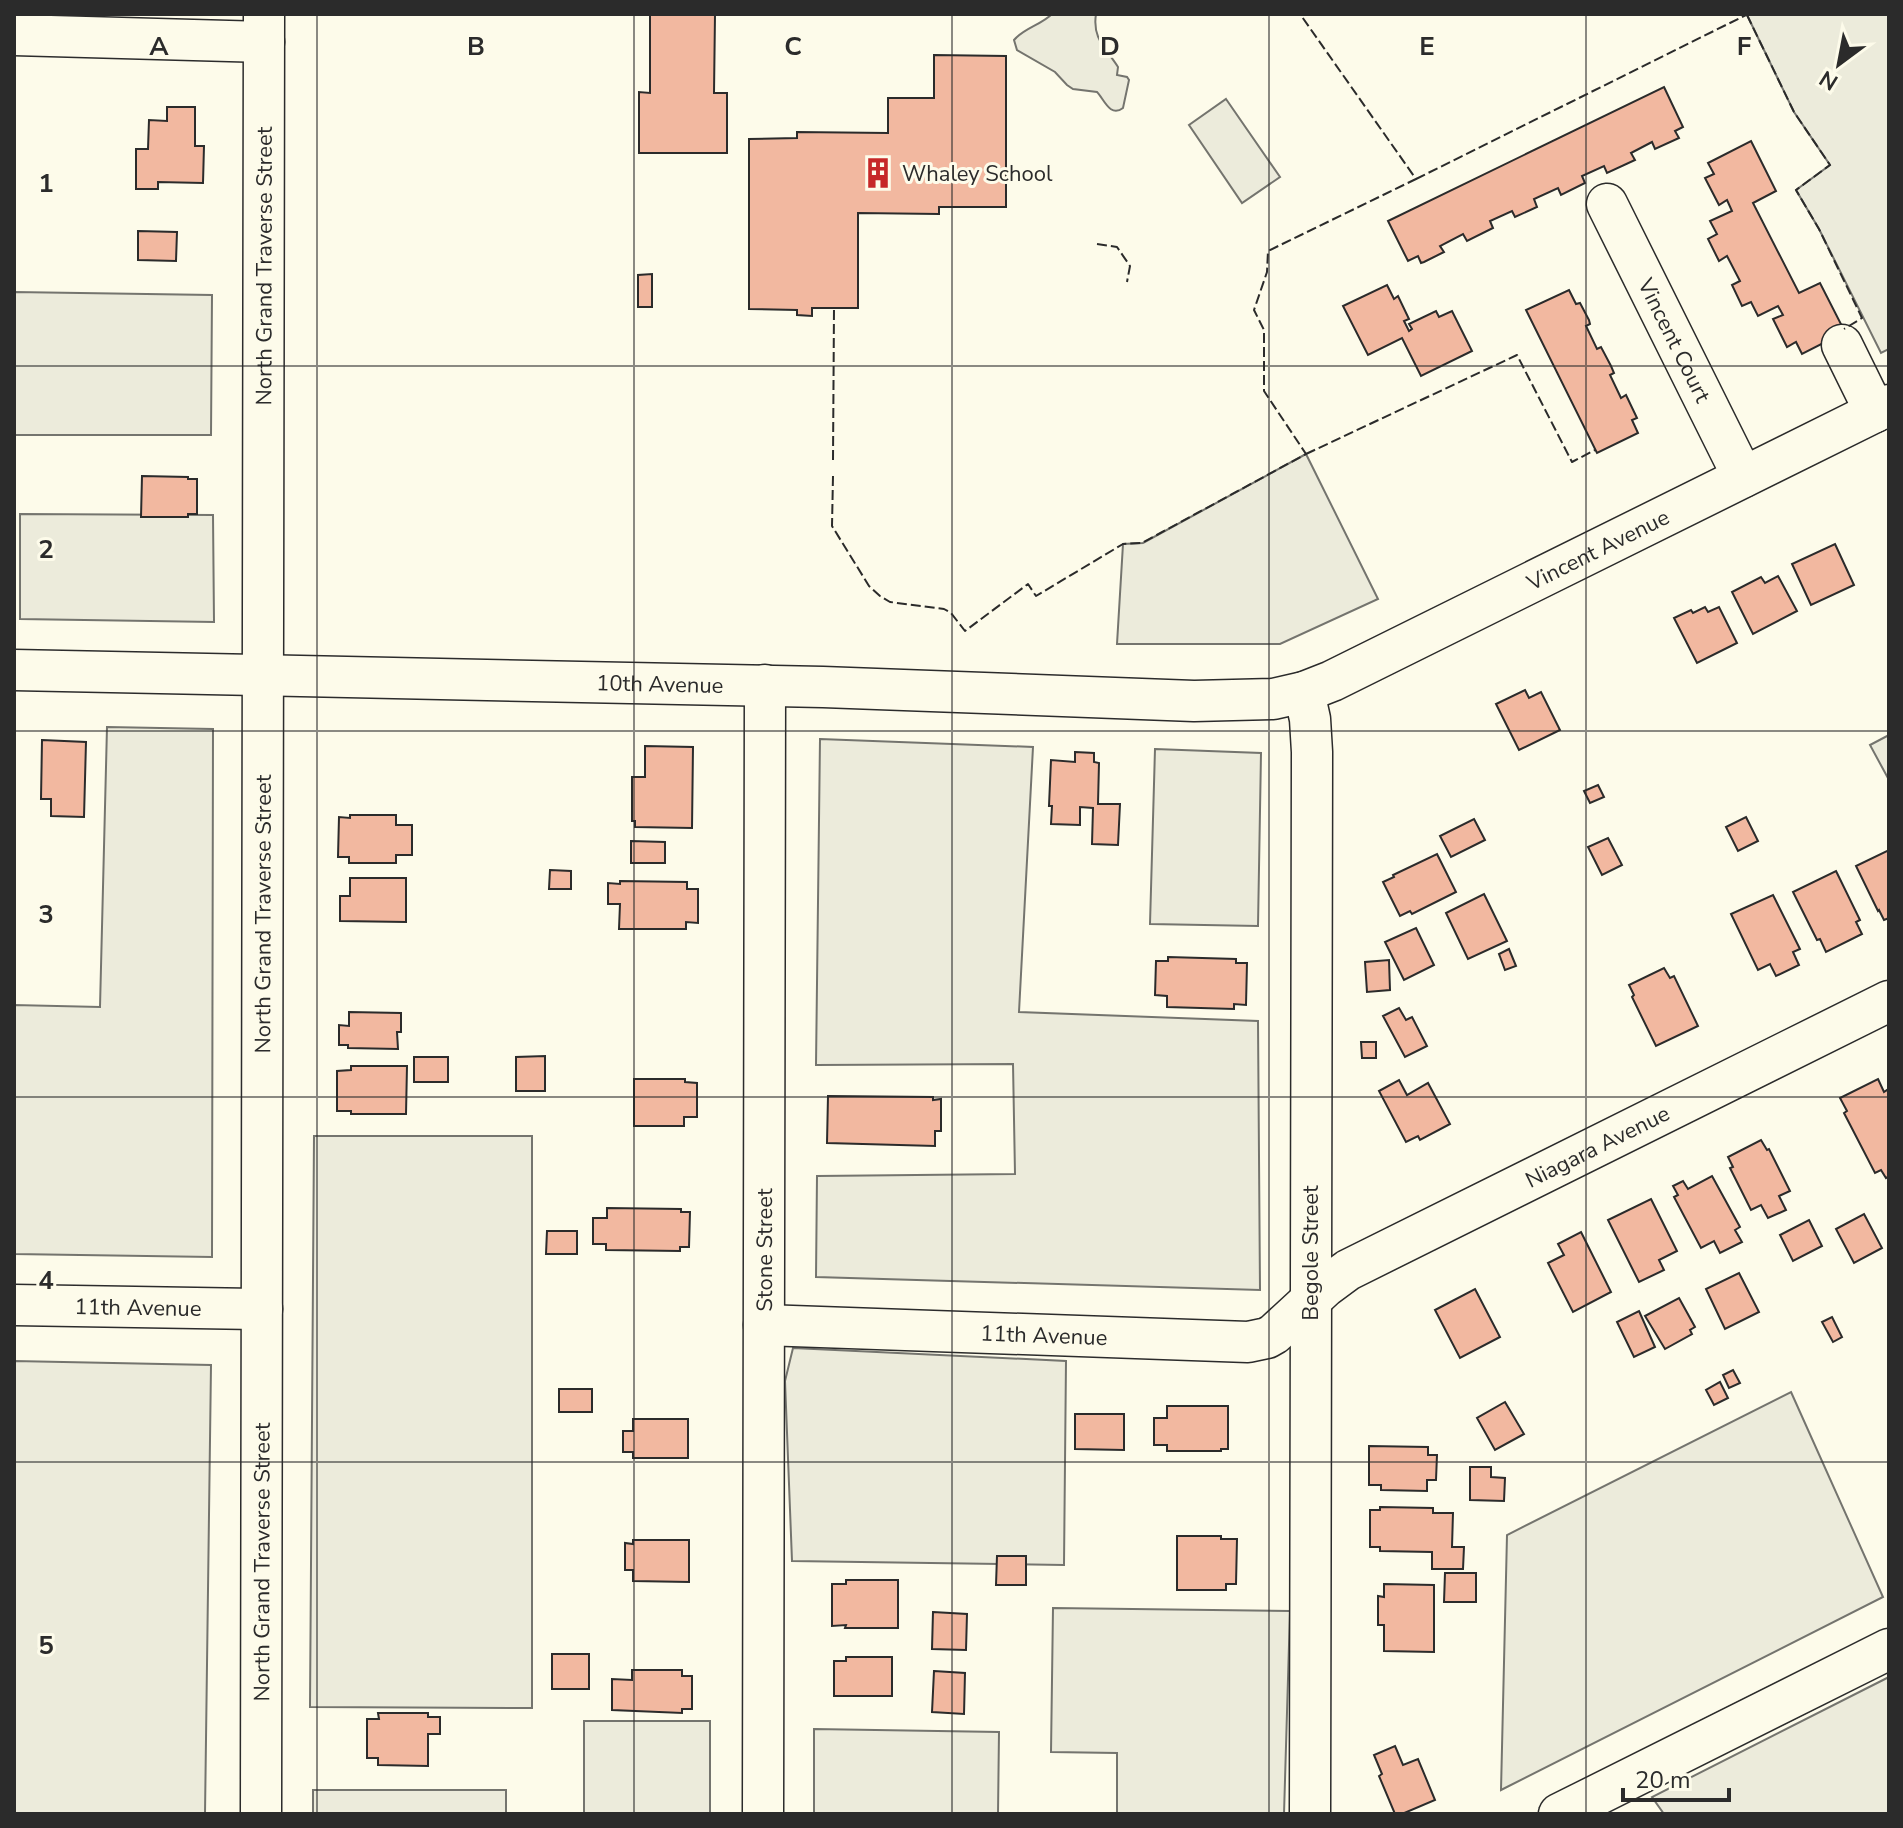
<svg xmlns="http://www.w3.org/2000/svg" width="1903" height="1828" font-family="'Nunito Sans',sans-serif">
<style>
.green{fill:#ecebdb;stroke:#74746e;stroke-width:2}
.building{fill:#f2b8a0;stroke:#2b2b2b;stroke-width:2}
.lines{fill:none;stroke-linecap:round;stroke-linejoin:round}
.minor-casing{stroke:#2b2b2b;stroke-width:43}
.minor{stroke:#fdfbea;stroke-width:40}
.fence{stroke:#2b2b2b;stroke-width:2;stroke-dasharray:10 4;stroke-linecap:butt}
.grid{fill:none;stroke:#2b2b2b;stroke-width:2;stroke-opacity:0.55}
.labels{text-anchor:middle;stroke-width:6;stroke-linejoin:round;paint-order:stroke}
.poi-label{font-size:22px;fill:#2b2b2b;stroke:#fdfbea;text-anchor:start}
.street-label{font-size:22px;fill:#2b2b2b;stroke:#fdfbea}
.grid-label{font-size:26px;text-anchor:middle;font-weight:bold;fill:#2b2b2b;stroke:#fdfbea;stroke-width:6;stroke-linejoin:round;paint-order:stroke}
</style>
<rect width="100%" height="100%" fill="#fdfbea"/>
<g class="green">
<path d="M1052 14H1096C1092 39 1106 48 1118 67L1117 75 1127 77 1129 80 1123 108C1110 118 1104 99 1097 92L1073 89 1067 85 1055 72 1017 50 1014 40C1024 28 1041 25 1052 14Z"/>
<polygon points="1889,14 1889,349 1881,353 1819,229 1796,190 1830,165 1794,112 1747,15"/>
<polygon points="1226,99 1280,177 1242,203 1189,125"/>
<polygon points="14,292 212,295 211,435 14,435"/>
<polygon points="1306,454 1378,599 1280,644 1117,644 1123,544 1143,543"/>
<polygon points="20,514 213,515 214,622 20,619"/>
<polygon points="107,727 213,729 212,1257 14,1254 14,1005 100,1007"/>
<polygon points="1889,735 1889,780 1870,745"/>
<polygon points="820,739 1033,747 1019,1012 1258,1021 1260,1290 816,1277 817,1176 1015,1174 1013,1064 816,1065"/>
<polygon points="1155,749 1261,753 1258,926 1150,924"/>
<polygon points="314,1136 532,1136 532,1708 310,1707"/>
<polygon points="793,1348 1066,1361 1064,1565 792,1561 785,1381"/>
<polygon points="14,1361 211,1365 205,1814 14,1814"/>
<polygon points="1791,1392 1883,1597 1501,1790 1507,1535"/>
<polygon points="1053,1608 1290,1611 1284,1814 1117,1814 1117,1753 1051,1752"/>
<polygon points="1889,1677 1889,1814 1664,1814 1652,1797"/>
<rect x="584" y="1721" width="126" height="93"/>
<polygon points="814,1729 999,1732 998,1814 814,1814"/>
<rect x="313" y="1790" width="193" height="24"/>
</g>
<g class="building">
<polygon points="650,14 715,14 714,93 727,93 727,153 639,153 639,92 650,93"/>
<polygon points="934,55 1006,56 1006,207 939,207 939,214 858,213 858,308 812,308 812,316 797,315 797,310 749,309 749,139 797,138 797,132 888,133 888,98 934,98"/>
<polygon points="1664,87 1683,127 1675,131 1679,138 1655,149 1652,142 1631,153 1635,160 1607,173 1604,166 1582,176 1585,183 1561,195 1558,188 1534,199 1537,207 1515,217 1512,211 1490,221 1493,228 1467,241 1463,234 1440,246 1444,252 1424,262 1421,263 1418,256 1408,261 1388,221"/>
<polygon points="167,107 195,107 195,146 204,146 203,183 158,182 158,189 136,189 136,149 148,149 149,120 167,121"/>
<polygon points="1751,141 1776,191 1753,203 1799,293 1820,283 1845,332 1802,354 1796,342 1787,347 1773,319 1783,315 1778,306 1758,316 1751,302 1742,306 1732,285 1740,281 1727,256 1719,261 1708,239 1717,234 1710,221 1732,211 1727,200 1719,205 1705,178 1714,174 1708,163"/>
<polygon points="138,231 177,232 176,261 138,260"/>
<polygon points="652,274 652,307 638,307 638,275"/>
<polygon points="1387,285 1394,299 1398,296 1409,319 1404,321 1409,331 1412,329 1409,324 1436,311 1439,317 1452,311 1472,351 1421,376 1402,338 1368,355 1343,306"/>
<polygon points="1569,290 1576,304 1580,303 1589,320 1590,324 1586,326 1597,349 1601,347 1611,366 1614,373 1610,375 1621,398 1626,395 1637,418 1632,420 1638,433 1597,453 1526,310"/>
<polygon points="142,476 188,477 188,479 197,479 197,514 188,514 188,517 141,517"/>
<polygon points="1835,544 1854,585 1811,605 1792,564"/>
<polygon points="1778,576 1797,611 1753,634 1732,592 1761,577 1765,583"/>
<polygon points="1705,607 1708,612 1719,607 1737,643 1697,663 1674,618 1691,610 1693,613"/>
<polygon points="1525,690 1529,698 1541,692 1560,730 1519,750 1496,704"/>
<polygon points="42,740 86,742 84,817 51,816 51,799 41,799"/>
<polygon points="645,746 693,747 692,828 635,827 635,821 632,821 632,777 645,777"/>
<polygon points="1075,752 1094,753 1094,762 1099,763 1098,804 1120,804 1118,845 1092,844 1093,808 1080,807 1080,825 1051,824 1052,806 1049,806 1051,760 1075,762"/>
<polygon points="1598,785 1604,797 1590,803 1584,791"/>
<polygon points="350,815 396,815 396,825 412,825 412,855 396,855 396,863 349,863 349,857 338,857 339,817 350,818"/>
<polygon points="1746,817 1758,841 1738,851 1726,827"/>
<polygon points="1474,819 1485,840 1451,857 1440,836"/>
<polygon points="1608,838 1622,865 1602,875 1588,847"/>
<polygon points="631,841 665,842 665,863 631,863"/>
<polygon points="1889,850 1889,918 1884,920 1879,910 1878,911 1856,866"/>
<polygon points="1437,854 1456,892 1412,914 1410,911 1400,916 1383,882 1394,877 1393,875"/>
<polygon points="550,870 571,871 571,889 549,889"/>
<polygon points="1836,871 1860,920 1856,922 1862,934 1826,952 1820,939 1817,940 1793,892"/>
<polygon points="350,878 406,878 406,922 340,921 340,896 350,896"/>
<polygon points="620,881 687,882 687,889 698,889 698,923 686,922 686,929 619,929 620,904 608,904 608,883 620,884"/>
<polygon points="1484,894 1507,941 1468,959 1446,913"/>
<polygon points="1773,895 1800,949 1793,952 1799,965 1776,976 1770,964 1758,970 1731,914"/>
<polygon points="1416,928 1434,965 1404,980 1385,942"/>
<polygon points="1509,949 1516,966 1505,970 1499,954"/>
<polygon points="1168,957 1236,959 1236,963 1247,963 1246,1005 1234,1004 1234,1009 1167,1007 1167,996 1155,995 1156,961 1168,961"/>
<polygon points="1389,960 1390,990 1367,992 1365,962"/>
<polygon points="1664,968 1670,978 1674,976 1698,1026 1656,1046 1632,997 1634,995 1629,985"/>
<polygon points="1399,1008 1406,1020 1412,1017 1427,1046 1405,1057 1383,1016"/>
<polygon points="349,1012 401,1013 401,1032 397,1032 398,1049 348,1048 348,1045 339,1045 339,1025 349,1026"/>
<polygon points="1361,1042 1376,1042 1376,1058 1362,1058"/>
<polygon points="545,1056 545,1091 516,1091 516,1057"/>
<rect x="414" y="1057" width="34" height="25"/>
<polygon points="351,1066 407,1066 406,1114 351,1114 351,1111 337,1111 337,1071 351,1070"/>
<polygon points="634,1079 685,1079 685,1082 697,1083 697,1117 684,1117 684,1126 634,1126"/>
<polygon points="1878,1079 1884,1092 1887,1090 1889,1093 1889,1176 1886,1178 1881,1170 1875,1173 1844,1113 1847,1111 1840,1098"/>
<polygon points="1399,1080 1407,1095 1428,1083 1450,1124 1420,1140 1418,1136 1406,1142 1379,1091"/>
<polygon points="828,1096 933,1097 933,1100 941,1099 941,1131 935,1131 935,1146 827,1143"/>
<polygon points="1761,1140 1767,1150 1769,1149 1790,1191 1779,1196 1786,1210 1768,1218 1761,1205 1751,1210 1730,1168 1733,1167 1728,1157"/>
<polygon points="1712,1176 1740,1227 1735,1230 1742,1242 1720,1253 1714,1241 1701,1248 1674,1197 1678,1195 1673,1186 1683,1181 1688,1189"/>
<polygon points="1651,1199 1677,1251 1659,1260 1664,1270 1639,1282 1608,1220"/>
<polygon points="607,1208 681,1209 681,1212 690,1212 689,1247 680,1247 680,1251 606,1250 606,1244 593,1244 593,1218 607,1218"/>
<polygon points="1864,1214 1882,1248 1854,1263 1836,1229"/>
<polygon points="1809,1220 1822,1246 1793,1261 1780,1235"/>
<polygon points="547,1231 577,1231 577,1254 546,1254"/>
<polygon points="1581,1232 1611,1292 1573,1312 1548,1263 1564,1255 1558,1244"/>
<polygon points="1739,1273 1759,1312 1725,1329 1706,1289"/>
<polygon points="1475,1289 1500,1337 1460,1358 1435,1310"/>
<polygon points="1679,1298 1695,1327 1690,1330 1692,1334 1665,1349 1645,1316"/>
<polygon points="1639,1311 1655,1347 1634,1357 1617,1322"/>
<polygon points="1832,1317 1842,1337 1833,1342 1822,1322"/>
<polygon points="1733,1370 1740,1383 1729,1388 1723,1375"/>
<polygon points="1720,1382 1728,1398 1714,1405 1706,1390"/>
<rect x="559" y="1389" width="33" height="23"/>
<polygon points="1505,1402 1524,1434 1495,1450 1477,1418"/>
<polygon points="1167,1406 1228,1406 1228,1449 1221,1449 1221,1451 1167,1451 1167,1445 1154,1445 1154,1418 1167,1418"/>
<polygon points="1075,1414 1124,1414 1124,1450 1075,1449"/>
<polygon points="633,1419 688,1419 688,1458 633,1458 633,1452 623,1452 623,1431 633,1431"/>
<polygon points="1369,1446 1428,1447 1428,1455 1437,1455 1436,1480 1427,1480 1427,1491 1381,1490 1381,1485 1369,1485"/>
<polygon points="1470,1467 1491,1467 1491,1477 1505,1478 1504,1501 1470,1500"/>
<polygon points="1380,1507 1433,1508 1433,1513 1453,1513 1452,1547 1464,1547 1463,1569 1432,1569 1432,1552 1380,1551 1380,1547 1370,1547 1370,1510 1380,1510"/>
<polygon points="1177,1536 1221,1536 1221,1539 1237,1539 1236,1584 1226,1584 1226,1590 1177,1590"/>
<polygon points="633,1540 689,1540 689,1582 633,1581 633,1570 625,1570 625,1543 633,1544"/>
<polygon points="997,1556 1026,1556 1026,1585 996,1585"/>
<polygon points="1445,1573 1476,1573 1476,1602 1444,1602"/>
<polygon points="846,1580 898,1580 898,1628 845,1628 846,1625 832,1626 832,1584 846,1584"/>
<polygon points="1384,1584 1434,1585 1434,1652 1384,1651 1384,1625 1378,1625 1378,1596 1384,1597"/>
<polygon points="933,1612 967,1614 966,1650 932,1649"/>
<rect x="552" y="1654" width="37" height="35"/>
<polygon points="846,1657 892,1657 892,1696 834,1696 834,1661 846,1661"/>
<polygon points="632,1670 682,1670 682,1676 692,1676 692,1709 682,1709 682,1713 612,1710 612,1679 632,1680"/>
<polygon points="934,1671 965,1673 964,1714 932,1712"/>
<polygon points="378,1713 428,1713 428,1717 440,1717 440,1734 428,1734 428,1766 378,1765 378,1758 367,1758 367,1719 379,1719"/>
<polygon points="1395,1746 1403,1765 1418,1759 1435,1800 1402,1814 1395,1814 1379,1776 1382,1774 1374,1755"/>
</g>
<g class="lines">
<defs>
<g id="minor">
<polyline points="14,35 264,42"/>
<path id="s1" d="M1607 204 1743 477"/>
<polyline points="1842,345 1875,412"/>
<path id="s2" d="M14 670 823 687 1194 701 1273 699 1304 692 1332 681 1889 405"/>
<polyline points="1304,692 1310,719 1312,752 1310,1814"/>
<path id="s3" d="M14 1305 262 1309"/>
<path id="s4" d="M764 1325 1248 1342 1267 1338 1274 1334 1325 1287 1348 1270 1889 1001"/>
<path id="s5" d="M261 1814 264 14"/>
<path id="s6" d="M763 1814 765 685"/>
<polyline points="1559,1814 1889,1649"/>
</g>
</defs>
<use href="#minor" class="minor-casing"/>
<use href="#minor" class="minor"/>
<g class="fence">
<polyline points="1747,15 1794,112 1830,165 1796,190 1819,229 1862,318 1844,329"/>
<polyline points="1416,179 1748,14"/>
<polyline points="1097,244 1117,247 1130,266 1127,282"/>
<polyline points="1306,454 1517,355 1572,462 1595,450"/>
<polyline points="833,460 834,308"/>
<polyline points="833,476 832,526 869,586 880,596 890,602 944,609 951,613 965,631 1028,584 1036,596 1123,544 1142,543 1306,454 1264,391 1264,330 1254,310 1267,272 1268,251 1416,179 1300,14"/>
</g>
</g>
<path class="grid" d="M317 14V1814M634 14V1814M952 14V1814M1269 14V1814M1586 14V1814M14 366H1889M14 731H1889M14 1097H1889M14 1462H1889"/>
<defs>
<symbol id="building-bare" viewBox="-9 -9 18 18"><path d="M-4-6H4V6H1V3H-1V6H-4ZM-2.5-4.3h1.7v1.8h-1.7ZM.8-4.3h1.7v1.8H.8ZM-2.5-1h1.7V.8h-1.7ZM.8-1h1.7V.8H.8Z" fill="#c62828" stroke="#fdfbea" stroke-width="2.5" paint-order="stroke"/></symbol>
</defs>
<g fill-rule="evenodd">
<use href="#building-bare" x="856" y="151" width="44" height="44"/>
</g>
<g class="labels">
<g class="poi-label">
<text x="902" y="181">Whaley School</text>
</g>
<g class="street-label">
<text dy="8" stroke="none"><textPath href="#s5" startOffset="1548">North Grand Traverse Street</textPath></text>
<text dy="8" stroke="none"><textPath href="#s1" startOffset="152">Vincent Court</textPath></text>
<text dy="8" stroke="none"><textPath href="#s2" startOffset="1618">Vincent Avenue</textPath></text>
<text dy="8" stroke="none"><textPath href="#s2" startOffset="646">10th Avenue</textPath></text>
<text dy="8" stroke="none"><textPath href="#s5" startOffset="900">North Grand Traverse Street</textPath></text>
<text dy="8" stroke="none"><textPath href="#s4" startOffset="888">Niagara Avenue</textPath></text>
<text dy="8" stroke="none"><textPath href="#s6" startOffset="564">Stone Street</textPath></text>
<text transform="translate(1310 1253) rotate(-90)" y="8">Begole Street</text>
<text dy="8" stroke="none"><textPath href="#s3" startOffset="124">11th Avenue</textPath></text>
<text dy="8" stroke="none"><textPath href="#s4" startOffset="280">11th Avenue</textPath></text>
<text dy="8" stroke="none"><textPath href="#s5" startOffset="252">North Grand Traverse Street</textPath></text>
</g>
</g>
<g class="grid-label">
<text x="159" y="55">A</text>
<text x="476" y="55">B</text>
<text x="793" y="55">C</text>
<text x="1110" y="55">D</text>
<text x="1427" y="55">E</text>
<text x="1744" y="55">F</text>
<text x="46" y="192">1</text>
<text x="46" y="558">2</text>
<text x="46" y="923">3</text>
<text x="46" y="1289">4</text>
<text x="46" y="1654">5</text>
</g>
<rect width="1903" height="1828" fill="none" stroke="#2b2b2b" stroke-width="32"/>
<g transform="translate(1839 64) rotate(212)" stroke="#fdfbea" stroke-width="6" paint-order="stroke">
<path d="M0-6L14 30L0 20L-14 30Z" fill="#2b2b2b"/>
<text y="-12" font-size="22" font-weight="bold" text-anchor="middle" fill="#2b2b2b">N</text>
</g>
<path d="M1623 1788v12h106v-12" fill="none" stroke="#2b2b2b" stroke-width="4"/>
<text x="1635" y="1788" font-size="24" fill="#2b2b2b" stroke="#fdfbea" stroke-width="6" paint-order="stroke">20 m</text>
</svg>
